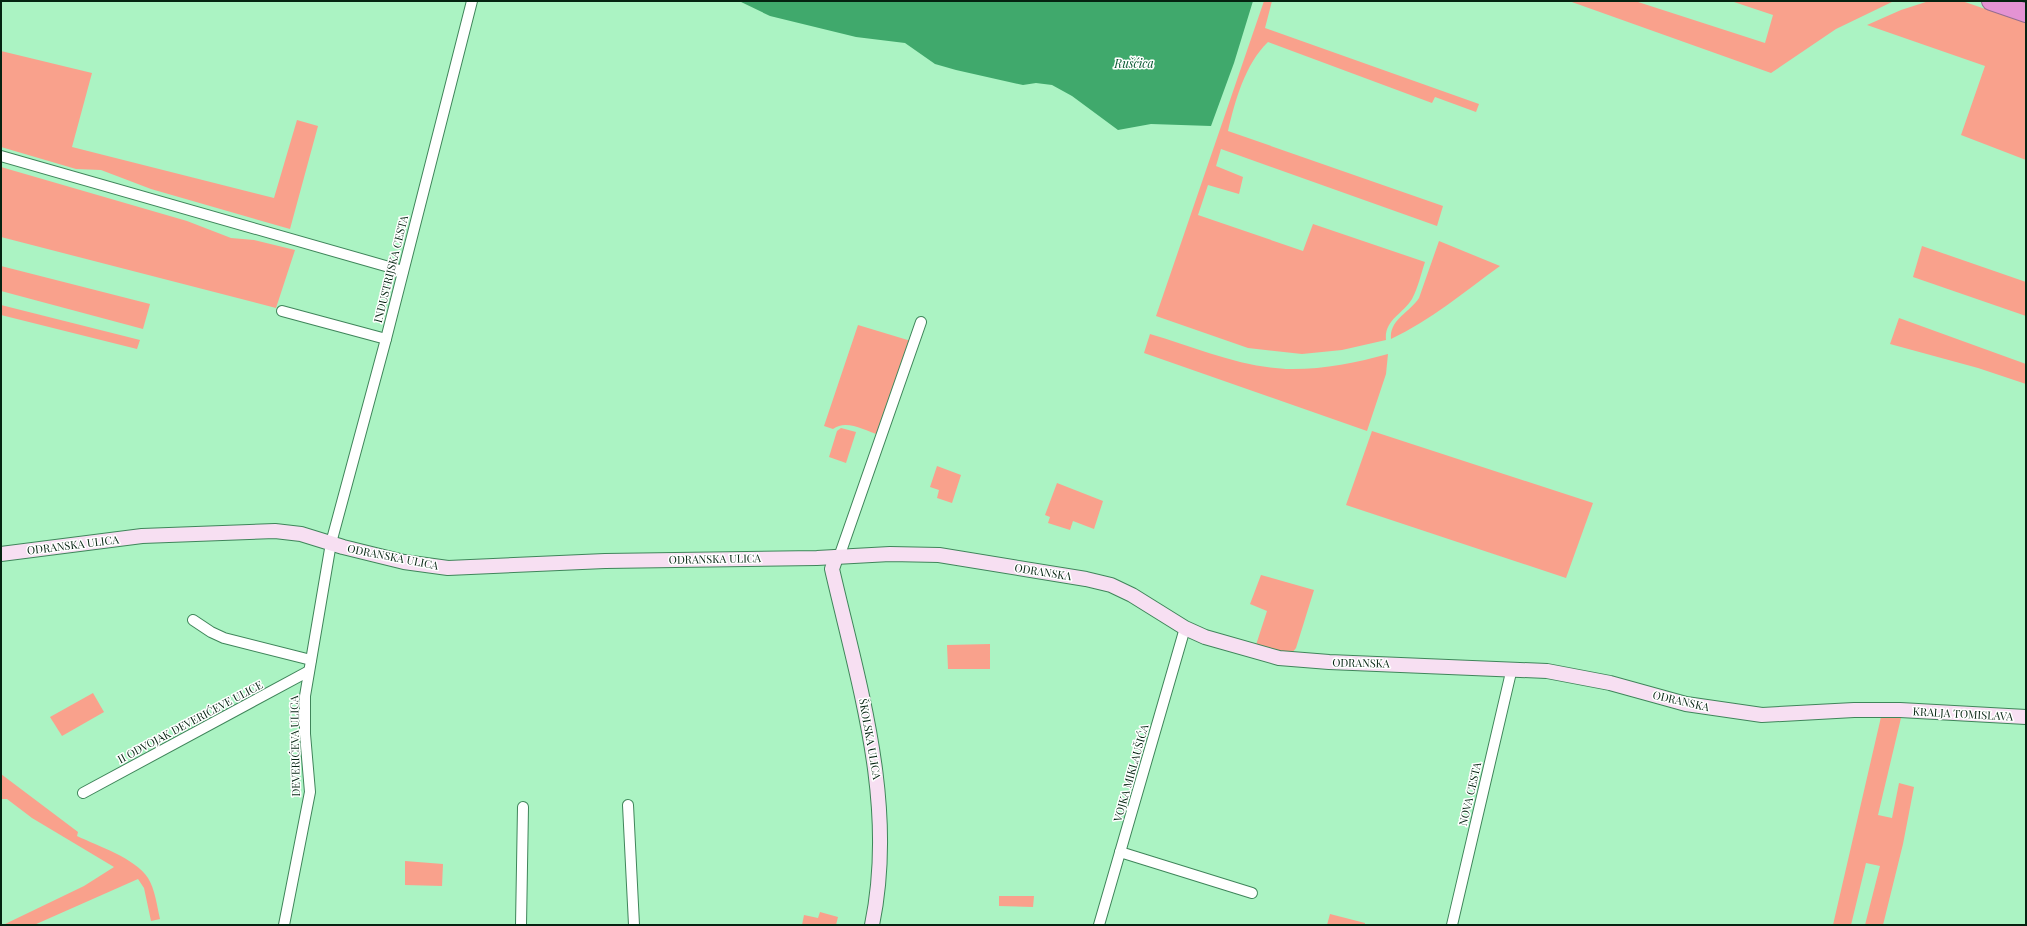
<svg xmlns="http://www.w3.org/2000/svg" width="2027" height="926" font-family="'Playfair Display',serif">
<style>
.green{fill:#f9a18c}
.water{fill:#40a96c}
.lines{fill:none;stroke-linecap:round;stroke-linejoin:round}
.street-casing{stroke:#3f855a;stroke-width:12}
.secondary-casing{stroke:#3f855a;stroke-width:16}
.highway-casing{stroke:#966c8f;stroke-width:20}
.street{stroke:#fff;stroke-width:10}
.secondary{stroke:#f7dff2;stroke-width:14}
.highway{stroke:#e493d3;stroke-width:18}
.labels{text-anchor:middle;stroke-width:3;stroke-linejoin:round;paint-order:stroke}
.street-label{font-size:11px;fill:#052311;stroke:#fff}
.water-label{font-size:12px;font-style:italic;fill:#065830;stroke:#fff}
</style>
<rect width="100%" height="100%" fill="#abf3c3"/>
<g class="green">
<path d="M1264 1H1272L1265 28 1479 104 1476 112 1435 97 1432 103 1268 42C1245 64 1235 101 1228 131L1443 206 1437 226 1221 149 1216 166 1243 177 1239 194 1208 185 1198 215 1303 251 1313 224 1425 262C1421 274 1418 288 1412 299 1403 314 1384 320 1386 340L1342 350 1302 354 1248 348 1156 316Z"/>
<polygon points="1569,1 1635,1 1765,43 1773,15 1731,1 1894,1 1836,29 1771,73"/>
<polygon points="1929,1 1962,1 2026,23 2026,160 1961,135 1985,66 1867,25 1901,10"/>
<polygon points="1,51 92,73 72,147 274,198 297,120 318,126 290,229 151,189 101,170 76,169 1,147"/>
<polygon points="1,167 187,221 231,238 254,240 295,250 276,308 1,237"/>
<path d="M1439 241 1500 266C1464 292 1431 320 1391 339 1389 320 1410 312 1419 298Z"/>
<polygon points="1922,246 2026,282 2026,316 1913,277"/>
<polygon points="1,266 150,304 143,329 1,291"/>
<polygon points="1,305 140,340 137,349 1,315"/>
<polygon points="1899,318 2026,364 2026,384 1978,368 1890,344"/>
<path d="M858 325 911 341 879 435C864 430 846 419 833 429L824 426Z"/>
<path d="M1150 334C1194 347 1240 367 1286 369 1321 370 1355 363 1388 354L1386 374 1367 431 1144 353Z"/>
<polygon points="841,428 856,432 846,463 829,457 837,431"/>
<polygon points="1372,431 1593,503 1566,578 1346,505"/>
<polygon points="937,466 961,475 952,503 937,498 939,490 930,487"/>
<polygon points="1057,483 1103,501 1094,529 1073,521 1070,530 1048,523 1050,517 1045,515"/>
<polygon points="1261,575 1314,590 1296,648 1292,653 1255,648 1267,611 1250,604"/>
<polygon points="990,644 990,669 948,669 947,645"/>
<polygon points="93,693 104,712 62,736 50,717"/>
<polygon points="1881,717 1901,718 1878,815 1892,818 1899,783 1914,787 1903,844 1883,925 1865,925 1880,866 1866,863 1851,925 1833,925"/>
<path d="M1 774 78 832 77 836C98 846 135 858 148 878 155 889 157 906 160 919L151 921 144 888 138 879 34 925H3L84 886 114 867 32 818 7 799H1Z"/>
<polygon points="405,861 443,864 442,886 405,885"/>
<polygon points="999,896 1034,896 1033,907 999,906"/>
<polygon points="820,912 838,917 836,925 802,925 804,915 818,918"/>
<polygon points="1330,914 1365,923 1365,925 1327,925"/>
</g>
<polygon class="water" points="739,1 1253,1 1234,63 1211,126 1151,124 1118,130 1072,96 1052,85 1036,83 1023,85 956,70 935,64 905,43 856,37 770,16"/>
<g class="lines">
<defs>
<g id="street">
<polyline points="1,156 403,271"/>
<polyline points="282,311 386,339"/>
<polyline points="839,557 921,322"/>
<polyline points="193,620 211,632 224,638 311,660"/>
<polyline points="83,793 309,671"/>
<polyline points="628,805 634,925"/>
<polyline points="1120,852 1252,893"/>
<polyline points="284,925 310,792 305,734 305,696 331,543 386,339 472,1"/>
<polyline points="521,925 523,807"/>
<polyline points="1099,925 1185,628"/>
<polyline points="1452,925 1512,668"/>
</g>
<g id="secondary">
<polyline points="1,554 142,536 275,531 301,534 343,547 404,562 448,568 605,561 817,558 890,554 939,555 1086,579 1111,585 1132,595 1185,628 1205,637 1279,658 1329,662 1547,671 1610,683 1686,704 1762,715 1854,710 1900,710 2026,717"/>
<path d="M836 557 832 569C859 686 897 804 872 925"/>
</g>
<polyline id="highway" points="1991,1 2026,13"/>
</defs>
<use href="#street" class="street-casing"/>
<use href="#secondary" class="secondary-casing"/>
<use href="#highway" class="highway-casing"/>
<use href="#street" class="street"/>
<use href="#secondary" class="secondary"/>
<use href="#highway" class="highway"/>
</g>
<g class="labels">
<g class="street-label">
<text transform="translate(391 269) rotate(-76)" y="4">INDUSTRIJSKA CESTA</text>
<text transform="translate(73 545) rotate(-7)" y="4">ODRANSKA ULICA</text>
<text transform="translate(393 557) rotate(11)" y="4">ODRANSKA ULICA</text>
<text transform="translate(715 559) rotate(-1)" y="4">ODRANSKA ULICA</text>
<text transform="translate(1043 572) rotate(9)" y="4">ODRANSKA</text>
<text transform="translate(1361 663) rotate(1)" y="4">ODRANSKA</text>
<text transform="translate(1681 701) rotate(13)" y="4">ODRANSKA</text>
<text transform="translate(1963 714) rotate(3)" y="4">KRALJA TOMISLAVA</text>
<text transform="translate(190 722) rotate(-28)" y="4">II ODVOJAK DEVERIĆEVE ULICE</text>
<text transform="translate(870 739) rotate(80)" y="4">ŠKOLSKA ULICA</text>
<text transform="translate(295 746) rotate(-91)" y="4">DEVERIĆEVA ULICA</text>
<text transform="translate(1131 773) rotate(-74)" y="4">VOJKA MIKLAUŠIĆA</text>
<text transform="translate(1470 794) rotate(-77)" y="4">NOVA CESTA</text>
</g>
<g class="water-label">
<text x="1134" y="68">Rušćica</text>
</g>
</g>
<rect width="2027" height="926" fill="none" stroke="#052311" stroke-width="4"/>
</svg>
